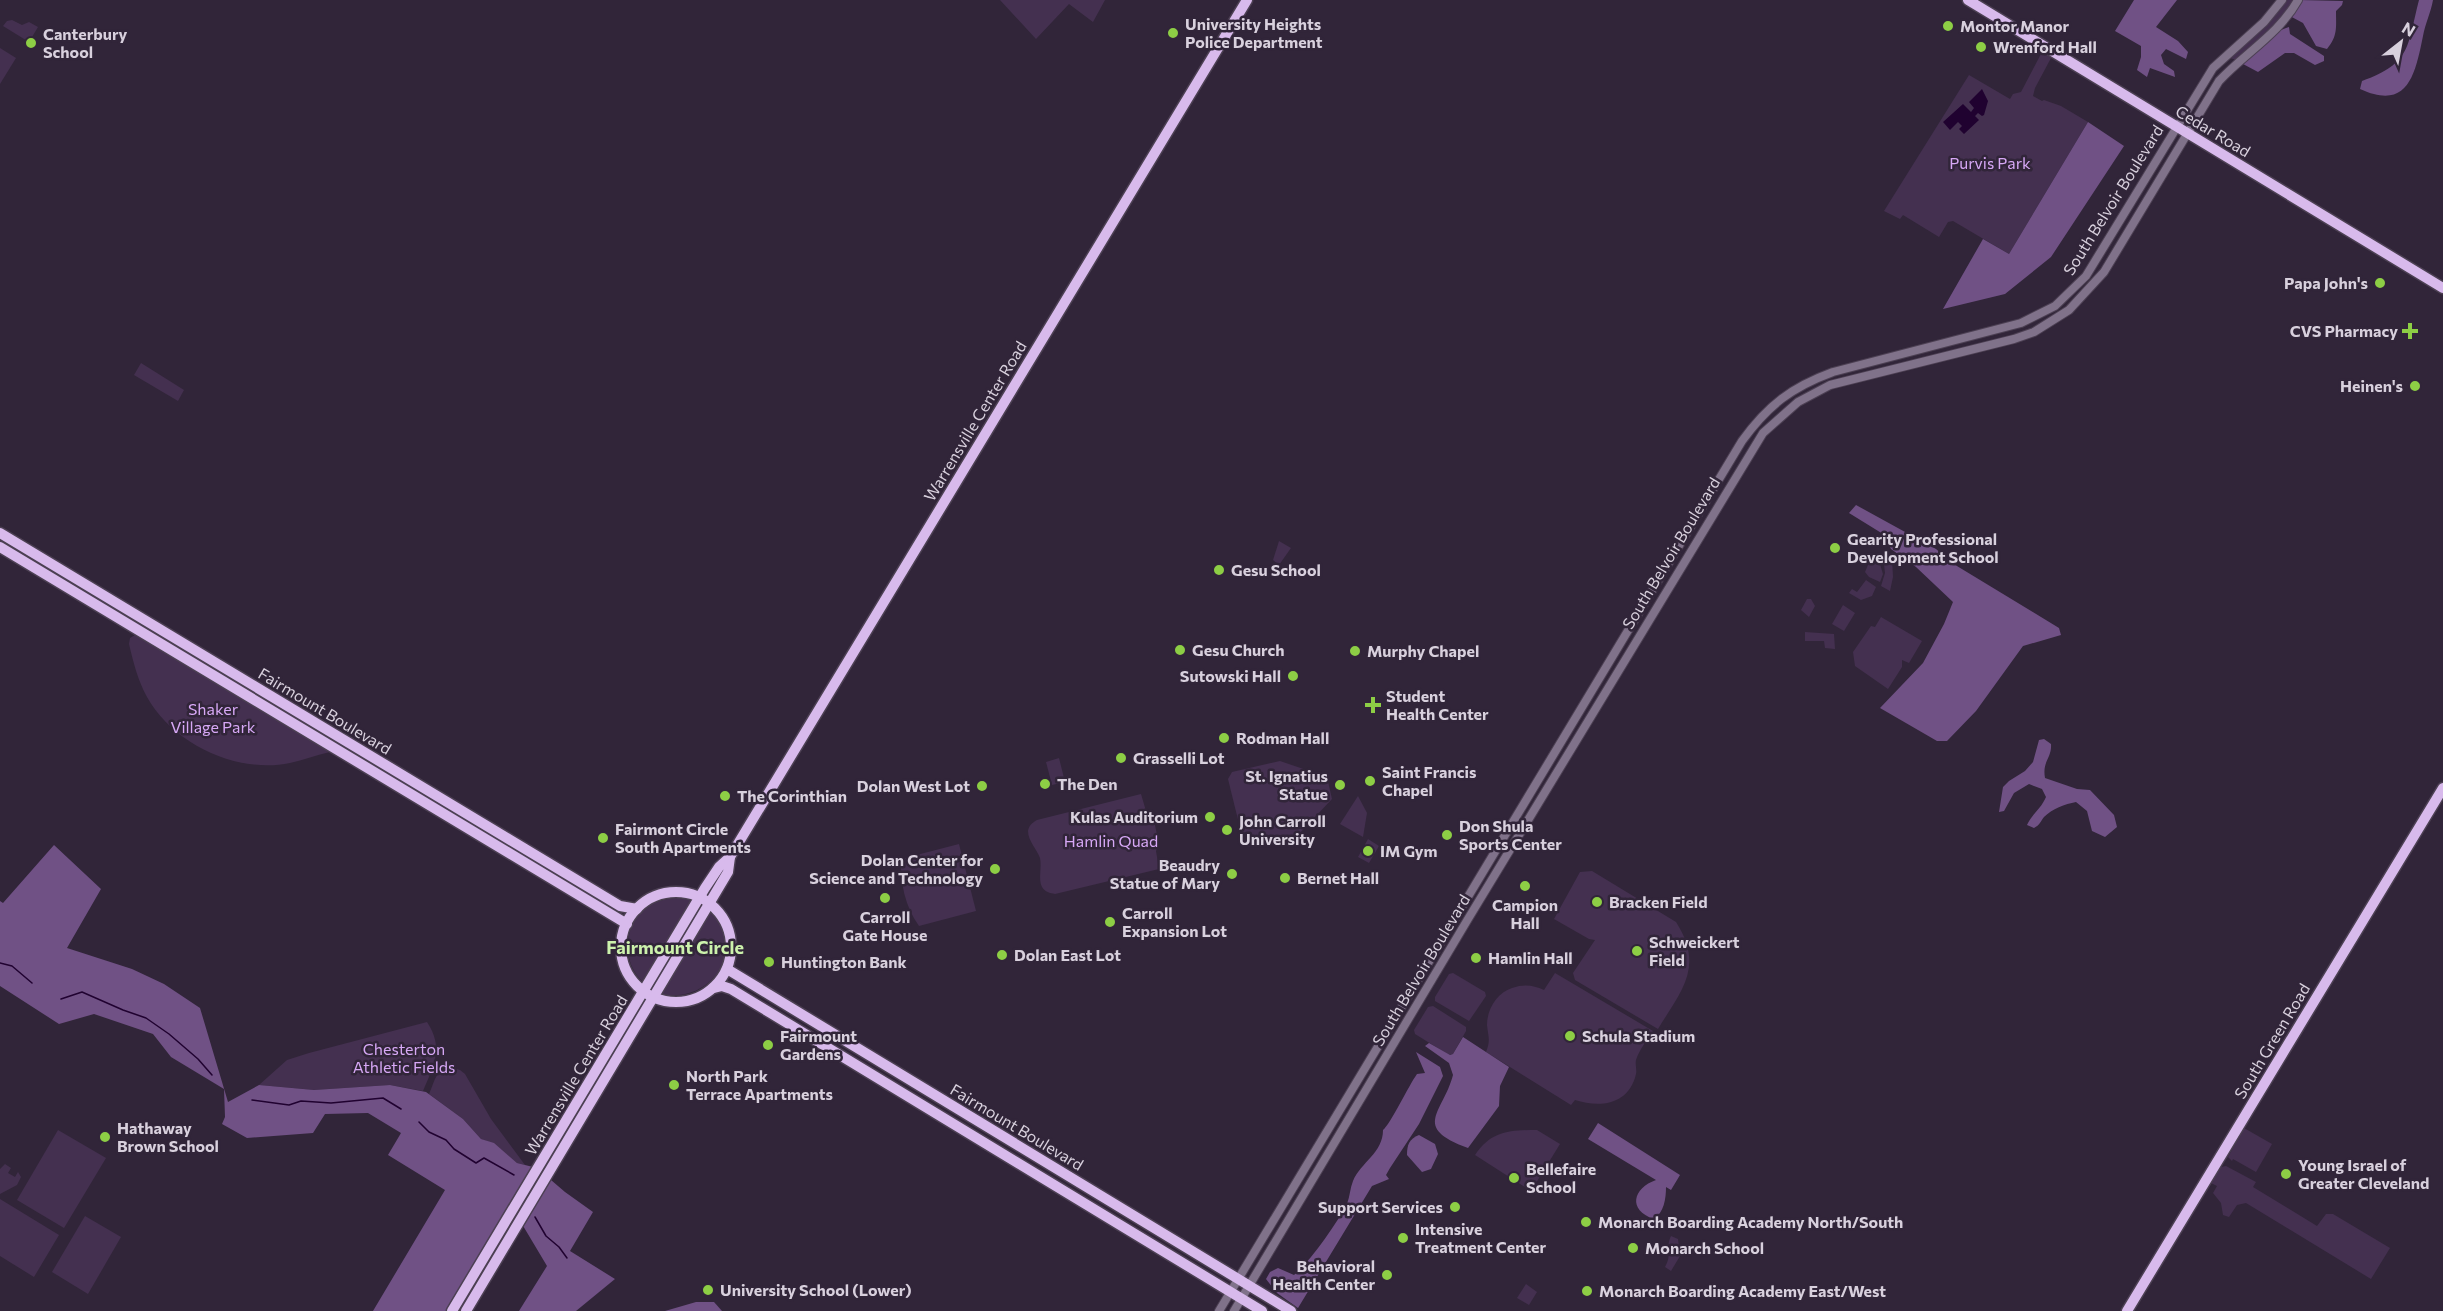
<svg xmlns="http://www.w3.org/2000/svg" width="2443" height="1311" font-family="Commissioner,sans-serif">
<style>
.green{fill:#443050}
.forest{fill:#705185}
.water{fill:#200230}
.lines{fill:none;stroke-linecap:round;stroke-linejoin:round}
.stream{stroke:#200230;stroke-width:1.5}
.minor-casing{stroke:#4c4053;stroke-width:10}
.major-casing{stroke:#4c4053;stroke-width:13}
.minor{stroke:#80728a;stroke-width:8}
.major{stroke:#d8baec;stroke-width:10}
.poi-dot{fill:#8dce45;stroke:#312539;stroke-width:2}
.labels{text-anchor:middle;stroke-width:5;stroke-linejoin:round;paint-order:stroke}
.poi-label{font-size:16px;font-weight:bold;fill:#d8d0dd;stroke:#312539;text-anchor:start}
.street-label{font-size:16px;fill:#d8d0dd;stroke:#312539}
.park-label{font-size:16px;fill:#d7a8f6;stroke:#312539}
.neighbourhood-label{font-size:18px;font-weight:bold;fill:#ccf2ac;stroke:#312539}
</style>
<rect width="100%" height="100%" fill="#312539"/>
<g class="green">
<polygon points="1000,0 1105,0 1093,22 1069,4 1036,39"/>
<polygon points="2286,0 2295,0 2280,21 2236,60 2230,58"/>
<polygon points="12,20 22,25 29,22 38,27 29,42 3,26 7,21"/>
<polygon points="0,48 16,58 0,84"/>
<polygon points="2042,52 2051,58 2035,88 2033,96 2042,101 2044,100 2061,106 2088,122 2009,254 1953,221 1948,222 1939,237 1903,215 1900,219 1884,211 1969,75 2010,99 2013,94 2021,92"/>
<polygon points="141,363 184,390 178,401 134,375"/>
<polygon points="1279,541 1291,548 1279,565 1273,560"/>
<polygon points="1872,553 1886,562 1892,559 1893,577 1890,591 1881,586 1885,573 1884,564 1870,556"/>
<polygon points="1870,560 1880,564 1883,574 1880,582 1869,577 1865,572"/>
<polygon points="1866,580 1876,587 1872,596 1861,600 1849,593 1852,589 1857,592"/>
<polygon points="1807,599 1811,599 1815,606 1809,617 1801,610"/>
<polygon points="1843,605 1855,613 1844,631 1832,624"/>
<polygon points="1881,617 1922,641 1909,663 1902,660 1902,667 1888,689 1855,666 1853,652 1871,626 1875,627"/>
<polygon points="1805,632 1834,634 1835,649 1825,648 1824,641 1805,641"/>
<path d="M135 635 330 752C317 755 303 760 290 763 237 774 173 744 147 697 138 681 133 661 129 644L130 638Z"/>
<polygon points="1059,758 1065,782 1052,785 1046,762"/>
<polygon points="1280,761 1327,777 1332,799 1298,835 1248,847 1244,844 1228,779 1232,772"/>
<path d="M1141 794 1146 811 1153 816 1159 844 1156 851 1159 869 1055 894C1050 893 1045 892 1042 887 1038 880 1042 867 1040 858 1037 849 1028 841 1028 831 1029 825 1032 823 1037 820Z"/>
<polygon points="1358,796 1367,813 1363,837 1340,824"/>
<polygon points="1368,839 1379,846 1369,863 1358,857"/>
<path d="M959 844 976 911 919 926C905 907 900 882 901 859Z"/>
<path d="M1592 871 1676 922C1705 967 1681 991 1658 1029L1575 980 1573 973 1595 940 1589 939 1554 919 1580 872Z"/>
<path d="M679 898 690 900 691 902 642 981C624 964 623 932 640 913 650 901 665 899 679 898Z"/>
<path d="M710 912C749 949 711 1004 662 994L708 913Z"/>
<polygon points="1453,973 1485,992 1486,996 1469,1021 1435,1001 1435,997 1449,974"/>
<path d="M1555 973 1653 1031C1648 1039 1639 1050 1636 1060 1635 1064 1637 1070 1636 1074 1629 1105 1600 1108 1575 1100L1571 1105 1486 1052C1491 1040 1488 1036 1487 1025 1487 1009 1497 993 1512 988 1524 984 1533 985 1544 990Z"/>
<polygon points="1433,1006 1466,1027 1466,1031 1453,1054 1449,1055 1415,1034 1414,1030 1428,1007"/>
<path d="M427 1022C444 1048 434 1065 423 1091L390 1085 314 1090 259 1085 287 1060 309 1053Z"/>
<path d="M452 1068 460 1070 465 1074 491 1119 525 1165 517 1163 494 1144 481 1139 463 1119 429 1094C436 1079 434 1071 452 1068Z"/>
<polygon points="2244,1128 2272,1144 2256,1172 2233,1159 2232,1161 2228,1157"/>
<polygon points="58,1130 106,1158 64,1228 17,1200"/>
<path d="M1537 1130 1560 1144 1531 1191 1475 1155C1491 1131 1510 1130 1537 1130Z"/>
<polygon points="5,1164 11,1168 8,1173 15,1177 18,1172 21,1177 17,1185 0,1194 0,1169"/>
<polygon points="2226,1166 2256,1182 2253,1187 2317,1226 2326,1214 2333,1214 2390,1248 2371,1279 2246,1203 2237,1205 2229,1217 2223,1215 2221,1203 2213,1193 2217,1186 2211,1183 2221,1167"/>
<polygon points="0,1199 59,1235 34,1277 0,1256"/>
<polygon points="85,1216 121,1237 88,1294 52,1272"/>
<path d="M1671 1236 1678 1239 1680 1256 1671 1271 1665 1267C1673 1253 1665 1248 1671 1236Z"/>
<polygon points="1526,1284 1537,1292 1529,1305 1517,1298"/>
</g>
<g class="forest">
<polygon points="2134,0 2177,0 2156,27 2178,41 2188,52 2186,59 2166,49 2161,55 2164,64 2174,71 2175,77 2150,68 2147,77 2137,70 2141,57 2141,46 2115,31"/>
<path d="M2298 0 2343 1 2342 5 2336 11C2336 27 2338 36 2327 49L2316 46 2303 23 2288 15Z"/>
<path d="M2419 0H2433C2431 12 2425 24 2423 36 2415 75 2408 111 2360 89L2362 81C2412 63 2407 46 2419 0Z"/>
<path d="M2289 27 2290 34 2324 56V61L2315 65 2294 53H2285L2258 72 2243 64C2252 49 2272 32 2289 27Z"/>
<polygon points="2088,122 2124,146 2051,257 2005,294 1943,309 1983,239 2009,254"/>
<polygon points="1856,505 1936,549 1952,563 2059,628 2061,635 2023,646 1976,711 1947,741 1937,741 1880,708 1923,663 1944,624 1953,602 1916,567 1891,549 1883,534 1849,513"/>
<path d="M2044 739 2051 744C2052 758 2042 761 2045 778L2077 789 2090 790 2114 815 2117 827 2105 837 2092 831 2087 811 2076 802C2065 804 2052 809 2044 817 2040 822 2040 825 2034 828L2027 825C2032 814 2041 809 2046 797L2042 789 2029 784 2014 793 2004 811 1999 812 2003 787 2009 781 2025 771 2033 762 2039 740Z"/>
<polygon points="54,845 101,889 67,948 132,969 164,984 200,1008 228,1102 259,1085 314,1090 390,1085 426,1092 463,1119 481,1139 494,1143 517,1163 537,1168 565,1192 593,1212 570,1251 615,1279 576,1311 519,1311 547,1266 513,1209 452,1311 373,1311 445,1190 388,1155 401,1133 368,1113 325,1114 313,1133 247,1138 222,1124 225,1117 224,1089 171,1057 153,1034 94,1014 59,1024 0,986 0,901 3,903"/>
<path d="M1463 1037 1509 1067 1500 1086 1499 1106 1468 1148C1411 1127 1443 1113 1453 1075L1449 1063 1425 1046 1429 1043 1450 1055 1453 1054Z"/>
<path d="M1416 1052 1440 1067 1443 1076 1419 1124 1390 1168 1386 1175 1389 1179 1372 1186 1298 1308 1277 1293 1266 1279 1270 1272 1278 1268 1294 1275C1310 1262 1337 1223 1347 1204 1350 1196 1350 1188 1353 1181 1361 1162 1383 1153 1383 1130 1390 1125 1409 1085 1417 1074L1425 1073Z"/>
<path d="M1598 1123 1680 1175 1671 1190 1666 1187C1666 1199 1664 1212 1654 1219 1627 1210 1633 1188 1656 1180L1588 1139Z"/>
<path d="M1419 1135 1435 1144 1438 1154 1431 1169 1422 1172 1407 1155C1407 1145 1409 1139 1419 1135Z"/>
<polygon points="696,1302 714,1302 722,1311 665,1311"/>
</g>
<polygon class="water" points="1982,89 1988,101 1984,115 1982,116 1978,113 1975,116 1979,120 1964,134 1959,129 1962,126 1958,122 1950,130 1943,122 1963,104 1971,112 1974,108 1969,102"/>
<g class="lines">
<g class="stream">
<polyline points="0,963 12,966 32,983"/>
<polyline points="61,999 82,992 123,1010 146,1018 169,1034 198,1059 212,1075"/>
<polyline points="252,1100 289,1105 301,1101 331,1103 383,1098 401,1109"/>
<polyline points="419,1122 429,1132 446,1140 454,1149 476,1163 484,1158 514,1175"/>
<polyline points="535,1217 546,1236 559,1247 567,1258"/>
</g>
<defs>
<g id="minor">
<path d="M1219 1311 1742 441C1768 405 1792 387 1833 372L2021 323 2055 306 2086 276 2213 68 2264 22 2282 0"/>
<path d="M1234 1311 1468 919 1763 433 1798 402 1830 385 2014 339 2034 332 2069 310 2104 272 2219 81C2245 53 2279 34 2298 0"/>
</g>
<g id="major">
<polyline points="1968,0 2443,288"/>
<polyline points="0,533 620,906 637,909"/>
<polyline points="0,547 627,924"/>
<circle cx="676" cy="947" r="55"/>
<polyline points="727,969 1291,1311"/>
<polyline points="714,988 722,986 731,989 1262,1311"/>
<polyline points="452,1311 705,888 719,867 730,857 1247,0"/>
<polyline points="466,1311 728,872 730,857"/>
<polyline points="2127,1311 2443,788"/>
</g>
</defs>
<use href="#minor" class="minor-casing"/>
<use href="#major" class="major-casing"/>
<use href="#minor" class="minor"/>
<use href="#major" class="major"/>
</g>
<g class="poi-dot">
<circle cx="1948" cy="26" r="6"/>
<circle cx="1173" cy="33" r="6"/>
<circle cx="31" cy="43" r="6"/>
<circle cx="1981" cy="47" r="6"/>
<circle cx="2380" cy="283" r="6"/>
<path d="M2407 322h6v6h6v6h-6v6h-6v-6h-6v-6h6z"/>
<circle cx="2415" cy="386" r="6"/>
<circle cx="1835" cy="548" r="6"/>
<circle cx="1219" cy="570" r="6"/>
<circle cx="1180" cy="650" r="6"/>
<circle cx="1355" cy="651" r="6"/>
<circle cx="1293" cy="676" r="6"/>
<path d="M1370 696h6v6h6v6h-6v6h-6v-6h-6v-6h6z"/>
<circle cx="1224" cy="738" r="6"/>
<circle cx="1121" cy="758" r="6"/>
<circle cx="1370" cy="781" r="6"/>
<circle cx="1045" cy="784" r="6"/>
<circle cx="1340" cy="785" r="6"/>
<circle cx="982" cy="786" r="6"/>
<circle cx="725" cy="796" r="6"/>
<circle cx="1210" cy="817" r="6"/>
<circle cx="1227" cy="830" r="6"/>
<circle cx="1447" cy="835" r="6"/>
<circle cx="603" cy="838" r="6"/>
<circle cx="1368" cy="851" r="6"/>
<circle cx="995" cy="869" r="6"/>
<circle cx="1232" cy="874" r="6"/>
<circle cx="1285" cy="878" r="6"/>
<circle cx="1525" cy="886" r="6"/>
<circle cx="885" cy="898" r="6"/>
<circle cx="1597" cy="902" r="6"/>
<circle cx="1110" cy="922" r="6"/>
<circle cx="1637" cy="951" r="6"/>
<circle cx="1002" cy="955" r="6"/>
<circle cx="1476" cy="958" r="6"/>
<circle cx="769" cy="962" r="6"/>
<circle cx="1570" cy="1036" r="6"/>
<circle cx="768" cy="1045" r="6"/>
<circle cx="674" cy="1085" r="6"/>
<circle cx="105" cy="1137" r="6"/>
<circle cx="2286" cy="1174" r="6"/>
<circle cx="1514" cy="1178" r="6"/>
<circle cx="1455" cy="1207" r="6"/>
<circle cx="1586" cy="1222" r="6"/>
<circle cx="1403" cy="1238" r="6"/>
<circle cx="1633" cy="1248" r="6"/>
<circle cx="1387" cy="1275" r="6"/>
<circle cx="708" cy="1290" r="6"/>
<circle cx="1587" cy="1291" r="6"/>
</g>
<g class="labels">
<g class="poi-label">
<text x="1185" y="30">University Heights<tspan x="1185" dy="18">Police Department</tspan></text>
<text x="1960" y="32">Montor Manor</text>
<text x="43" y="40">Canterbury<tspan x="43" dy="18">School</tspan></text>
<text x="1993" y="53">Wrenford Hall</text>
<text x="2368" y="289" text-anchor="end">Papa John's</text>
<text x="2398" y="337" text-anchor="end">CVS Pharmacy</text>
<text x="2403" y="392" text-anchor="end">Heinen's</text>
<text x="1847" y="545">Gearity Professional<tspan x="1847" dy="18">Development School</tspan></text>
<text x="1231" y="576">Gesu School</text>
<text x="1192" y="656">Gesu Church</text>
<text x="1367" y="657">Murphy Chapel</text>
<text x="1281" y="682" text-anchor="end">Sutowski Hall</text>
<text x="1386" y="702">Student<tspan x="1386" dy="18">Health Center</tspan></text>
<text x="1236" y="744">Rodman Hall</text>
<text x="1133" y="764">Grasselli Lot</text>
<text x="1382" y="778">Saint Francis<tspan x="1382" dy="18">Chapel</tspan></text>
<text x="1328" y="782" text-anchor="end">St. Ignatius<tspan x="1328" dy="18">Statue</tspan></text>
<text x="1057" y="790">The Den</text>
<text x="970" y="792" text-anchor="end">Dolan West Lot</text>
<text x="737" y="802">The Corinthian</text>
<text x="1198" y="823" text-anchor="end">Kulas Auditorium</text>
<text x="1239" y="827">John Carroll<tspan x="1239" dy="18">University</tspan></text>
<text x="1459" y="832">Don Shula<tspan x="1459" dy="18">Sports Center</tspan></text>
<text x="615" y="835">Fairmont Circle<tspan x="615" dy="18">South Apartments</tspan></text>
<text x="1380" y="857">IM Gym</text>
<text x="983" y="866" text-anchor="end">Dolan Center for<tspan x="983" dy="18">Science and Technology</tspan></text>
<text x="1220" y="871" text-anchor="end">Beaudry<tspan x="1220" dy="18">Statue of Mary</tspan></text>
<text x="1297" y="884">Bernet Hall</text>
<text x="1609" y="908">Bracken Field</text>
<text x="1525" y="911" text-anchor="middle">Campion<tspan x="1525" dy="18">Hall</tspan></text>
<text x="1122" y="919">Carroll<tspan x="1122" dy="18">Expansion Lot</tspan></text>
<text x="885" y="923" text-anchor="middle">Carroll<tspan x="885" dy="18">Gate House</tspan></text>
<text x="1649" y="948">Schweickert<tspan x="1649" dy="18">Field</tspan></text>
<text x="1014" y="961">Dolan East Lot</text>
<text x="1488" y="964">Hamlin Hall</text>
<text x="781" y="968">Huntington Bank</text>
<text x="780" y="1042">Fairmount<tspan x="780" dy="18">Gardens</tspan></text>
<text x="1582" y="1042">Schula Stadium</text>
<text x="686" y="1082">North Park<tspan x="686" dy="18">Terrace Apartments</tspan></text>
<text x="117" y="1134">Hathaway<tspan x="117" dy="18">Brown School</tspan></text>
<text x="2298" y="1171">Young Israel of<tspan x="2298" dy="18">Greater Cleveland</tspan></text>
<text x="1526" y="1175">Bellefaire<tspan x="1526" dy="18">School</tspan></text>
<text x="1443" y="1213" text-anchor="end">Support Services</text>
<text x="1598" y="1228">Monarch Boarding Academy North/South</text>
<text x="1415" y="1235">Intensive<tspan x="1415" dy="18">Treatment Center</tspan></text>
<text x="1645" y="1254">Monarch School</text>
<text x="1375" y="1272" text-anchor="end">Behavioral<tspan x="1375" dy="18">Health Center</tspan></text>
<text x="720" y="1296">University School (Lower)</text>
<text x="1599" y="1297">Monarch Boarding Academy East/West</text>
</g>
<g class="street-label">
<text transform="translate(2213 131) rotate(31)" y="6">Cedar Road</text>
<text transform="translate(2113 200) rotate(-58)" y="6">South Belvoir Boulevard</text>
<text transform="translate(975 421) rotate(-59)" y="6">Warrensville Center Road</text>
<text transform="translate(1671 553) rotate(-59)" y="6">South Belvoir Boulevard</text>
<text transform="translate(325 711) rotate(31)" y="6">Fairmount Boulevard</text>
<text transform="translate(1421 970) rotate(-59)" y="6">South Belvoir Boulevard</text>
<text transform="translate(2272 1041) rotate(-59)" y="6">South Green Road</text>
<text transform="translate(576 1075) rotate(-59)" y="6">Warrensville Center Road</text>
<text transform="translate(1017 1127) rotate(31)" y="6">Fairmount Boulevard</text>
</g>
<g class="park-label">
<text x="1990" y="169">Purvis Park</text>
<text x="213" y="715">Shaker<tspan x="213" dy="18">Village Park</tspan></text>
<text x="1111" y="847">Hamlin Quad</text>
<text x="404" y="1055">Chesterton<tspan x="404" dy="18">Athletic Fields</tspan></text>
</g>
<g class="neighbourhood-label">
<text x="675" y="954">Fairmount Circle</text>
</g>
</g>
<g transform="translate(2401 42) rotate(31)" stroke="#312539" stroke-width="4.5" paint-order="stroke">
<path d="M0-4.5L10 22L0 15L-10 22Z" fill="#d8d0dd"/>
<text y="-9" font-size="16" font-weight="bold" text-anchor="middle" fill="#d8d0dd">N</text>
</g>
</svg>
